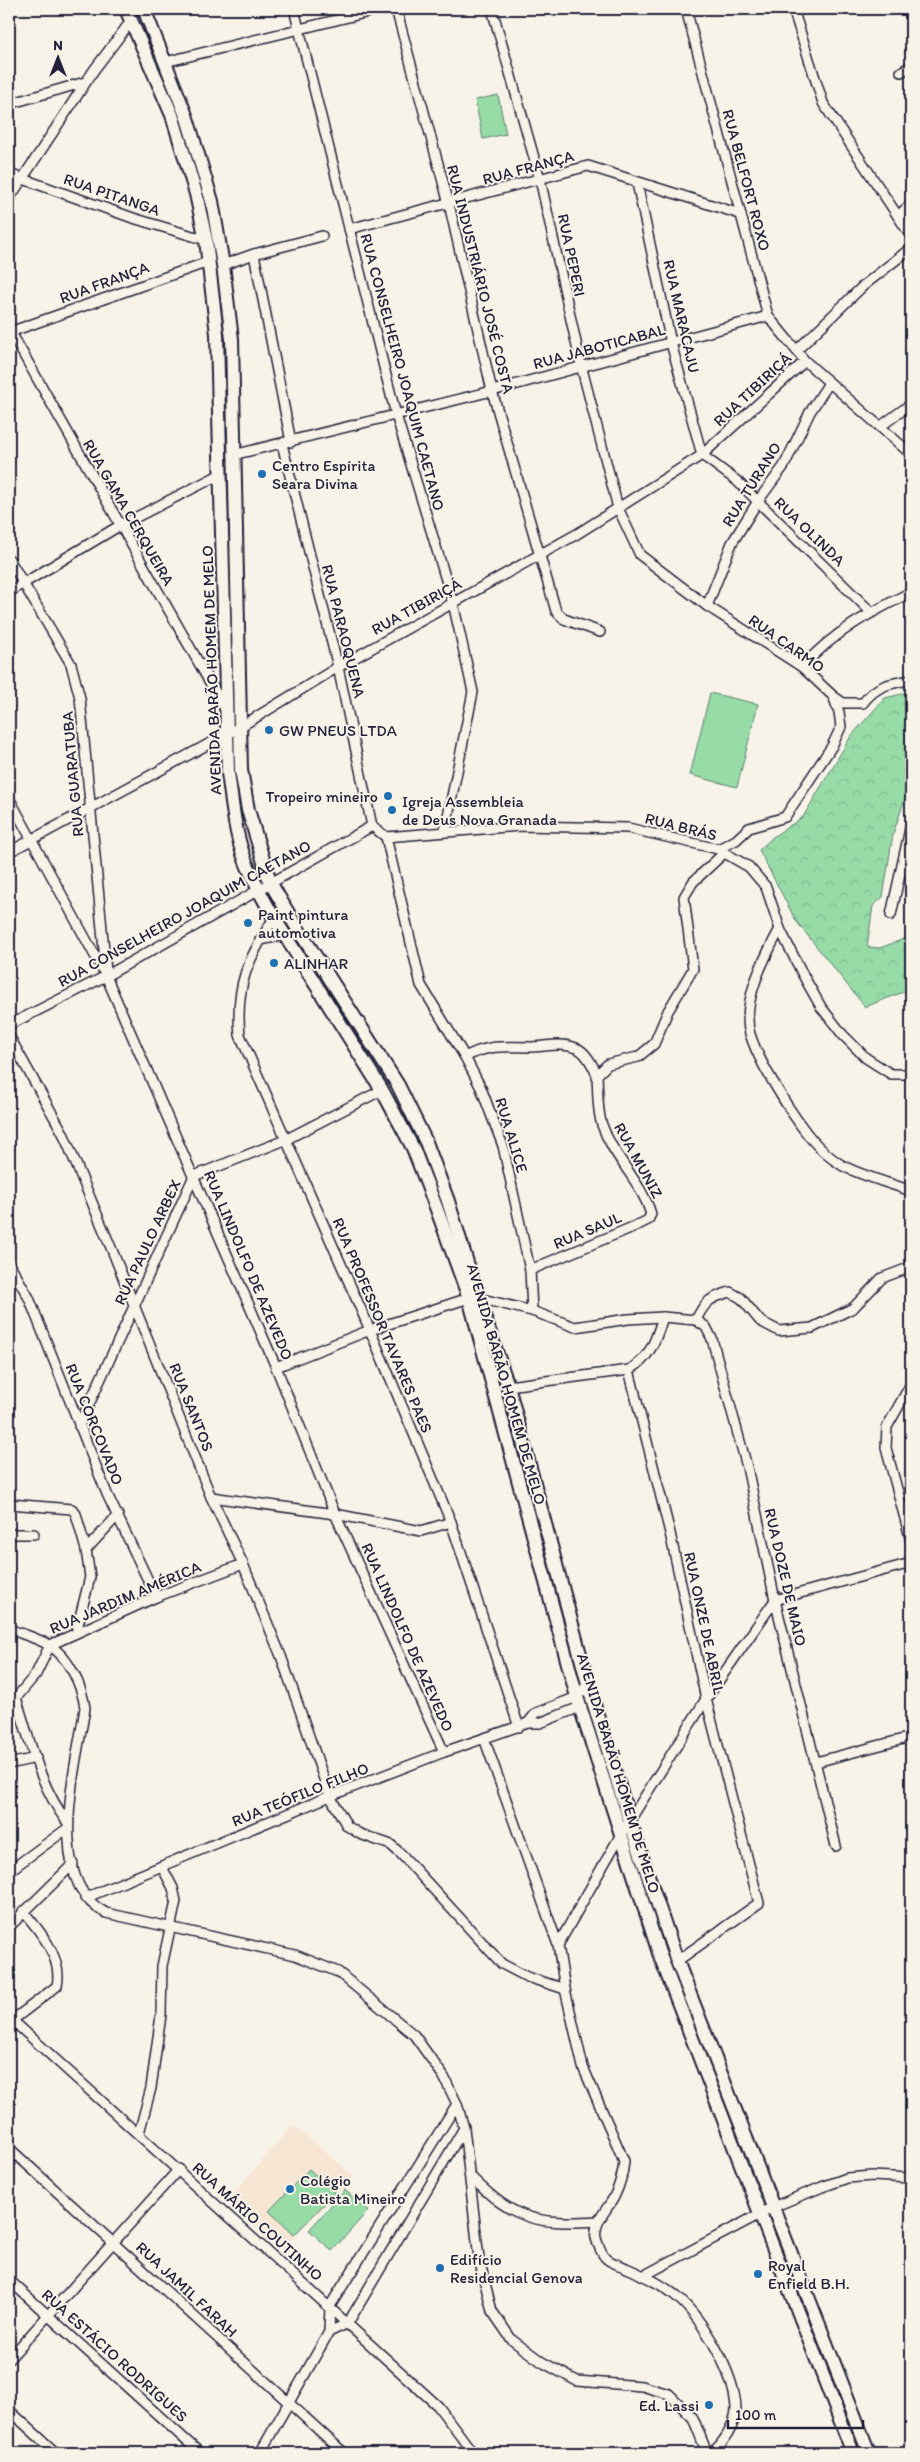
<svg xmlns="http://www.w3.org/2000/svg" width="920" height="2462" font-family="Itim,sans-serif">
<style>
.built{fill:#f6e6d3}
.forest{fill:url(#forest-crowns);stroke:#5c7e71}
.pitch{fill:#97dba7;stroke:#5c7e71}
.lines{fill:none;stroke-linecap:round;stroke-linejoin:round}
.street-casing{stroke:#22223b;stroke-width:12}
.secondary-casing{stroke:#22223b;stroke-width:16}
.street{stroke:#f7f3e8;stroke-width:9}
.secondary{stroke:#f7f3e8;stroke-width:12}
.poi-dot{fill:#1f6fb2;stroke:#f7f3e8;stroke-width:2}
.labels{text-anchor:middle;stroke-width:4;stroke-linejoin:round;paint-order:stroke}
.street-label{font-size:16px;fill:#22223b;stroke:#f7f3e8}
.poi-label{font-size:16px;fill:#22223b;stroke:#f7f3e8;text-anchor:start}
</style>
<defs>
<pattern id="forest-crowns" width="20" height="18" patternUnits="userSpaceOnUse" patternTransform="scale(1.25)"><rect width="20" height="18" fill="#97dba7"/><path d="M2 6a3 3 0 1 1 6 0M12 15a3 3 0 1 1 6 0" fill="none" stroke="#82bc91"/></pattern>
</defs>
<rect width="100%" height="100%" fill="#f7f3e8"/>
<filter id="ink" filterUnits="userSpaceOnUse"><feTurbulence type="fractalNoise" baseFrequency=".02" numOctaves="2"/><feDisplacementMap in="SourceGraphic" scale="10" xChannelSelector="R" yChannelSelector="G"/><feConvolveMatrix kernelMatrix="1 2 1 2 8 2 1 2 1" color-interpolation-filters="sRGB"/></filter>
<g filter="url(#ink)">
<polygon class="built" points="293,2125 354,2176 281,2250 227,2201"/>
<polygon class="forest" points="911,692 911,746 908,751 911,751 911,781 893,834 883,897 873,906 867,947 880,948 906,938 911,946 911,989 865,1007 796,921 759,850 774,836 803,817 851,736 885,698"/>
<g class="pitch">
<polygon points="498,95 506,134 483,139 475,100"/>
<polygon points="710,693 758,704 737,787 690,775"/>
<polygon points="309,2169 335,2193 294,2235 269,2211"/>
<polygon points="345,2190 368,2211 332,2251 309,2230"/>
</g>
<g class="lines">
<defs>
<g id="street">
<polyline points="294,9 396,415 453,603 473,692 445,831"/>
<polyline points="396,9 449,204 492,391 556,611 564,619 600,632"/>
<polyline points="492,9 540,179 581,365 618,508 640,555 707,606 802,667 833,696 839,712 841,727 832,746 785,817 749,828 736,840 718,849"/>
<polyline points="686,9 768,316 805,361 911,454"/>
<polyline points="793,9 823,103 911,236"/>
<polyline points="165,62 381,9"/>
<polyline points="901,72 911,66"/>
<polyline points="9,104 85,82"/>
<polyline points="9,174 133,218 206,240"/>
<polyline points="637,183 671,343 702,455 737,481 871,612"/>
<polyline points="9,199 94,70 131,21"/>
<polyline points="898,216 911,204"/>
<polyline points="349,229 588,166 740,214"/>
<polyline points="254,254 291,442"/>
<polyline points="223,265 254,254 322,236"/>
<polyline points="9,329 225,709"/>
<polyline points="10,332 208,262"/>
<polyline points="797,350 863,286 911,248"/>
<polyline points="881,426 911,404"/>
<polyline points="282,444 338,667 372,826"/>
<polyline points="233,455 492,391 768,316"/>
<polyline points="9,559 71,664 80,698 106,971"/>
<polyline points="9,592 119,526 221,474"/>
<polyline points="707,606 732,543 758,501 784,466 810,412 829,383"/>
<path d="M802 667C835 631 868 614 911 592"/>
<path d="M833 696 843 703H863C876 685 891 683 911 680"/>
<polyline points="9,798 106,976 276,1367 335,1514 444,1752"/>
<polyline points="372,826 386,837 421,985 465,1057 481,1088 503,1146 530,1270 532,1311"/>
<polyline points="386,837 520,826 628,828 718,849 749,867 766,887 780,929 803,975 821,1007 843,1035 866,1058 891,1074 911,1074"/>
<polyline points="9,852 240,727 338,667 577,534 702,455 805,361"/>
<polyline points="891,915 911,824"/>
<path d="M274 918C248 959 235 985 240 1035L370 1330 451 1522 519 1727"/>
<path d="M780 929C765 956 741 1002 750 1034 758 1059 773 1082 787 1105 802 1128 816 1149 840 1164 855 1174 893 1184 911 1191"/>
<polyline points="260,940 285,935"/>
<polyline points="9,1025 106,976 372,826"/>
<polyline points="9,1036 63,1133 112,1250 211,1497 243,1564 281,1656 330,1796 347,1826 360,1834 391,1845 402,1855 502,1964 527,1977 565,1989"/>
<path d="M465 1057C489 1044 504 1047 529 1047 545 1047 561 1042 576 1048 586 1051 593 1066 597 1075"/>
<polyline points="9,1263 29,1298 107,1494 156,1597"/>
<path d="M530 1270 640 1224 648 1220 651 1214C640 1179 614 1159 602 1125 597 1111 598 1090 597 1075L608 1064 638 1057 654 1044 668 1011 693 969 684 897 693 882 724 853"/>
<polyline points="478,1298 532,1311 575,1327 628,1319 663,1317 696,1320"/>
<polyline points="696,1320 706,1327 712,1339 747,1467 775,1600 836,1846"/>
<path d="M696 1320C705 1301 710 1298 730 1292L741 1298 760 1321 779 1331 812 1328 853 1308 882 1278 911 1267"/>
<polyline points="276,1367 370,1330 469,1298"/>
<polyline points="629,1370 670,1533 706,1699 759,1903 677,1961"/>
<polyline points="911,1384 887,1427 886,1448 911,1541"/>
<path d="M508 1386 629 1370C650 1359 656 1339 663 1317"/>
<polyline points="79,1426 194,1176 285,1140 382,1090"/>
<polyline points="211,1497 335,1514 421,1531 451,1522"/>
<polyline points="9,1504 72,1509 76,1514 86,1550"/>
<polyline points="9,1534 34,1534"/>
<polyline points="775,1600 911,1563"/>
<path d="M9 1629C22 1634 37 1638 49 1645 69 1657 82 1686 85 1708 77 1762 43 1883 106 1913L295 1955 338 1972 414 2035 444 2077 457 2104 464 2128 479 2259 492 2311 512 2340 542 2362 577 2381 642 2386 669 2394 693 2418 707 2453"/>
<polyline points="76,1633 90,1577 86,1550 118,1515"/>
<path d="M9 1695 16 1698C30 1740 40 1788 68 1823"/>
<polyline points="16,1698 36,1674 50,1645 156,1597 243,1564"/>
<polyline points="528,1723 536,1713 577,1697 588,1684"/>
<path d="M484 1738 558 1945 565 1989 583 2067 624 2161C623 2174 620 2185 614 2197 608 2209 593 2222 596 2238 597 2242 602 2255 606 2258 610 2263 621 2265 626 2268 643 2275 662 2284 676 2296 703 2319 734 2372 736 2408 736 2424 723 2445 711 2453"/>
<polyline points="816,1762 911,1737"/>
<polyline points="9,1764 36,1758"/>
<polyline points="9,1871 68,1828"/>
<polyline points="85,1898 330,1796 444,1752 528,1723 540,1723 580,1707"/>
<polyline points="9,1927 73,1864"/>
<polyline points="558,1945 620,1836 706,1699 775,1600"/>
<polyline points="12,2020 438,2406 473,2453"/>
<path d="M9 2023 57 1986C63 1958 40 1931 23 1911"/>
<polyline points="139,2133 151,2088 161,2015 162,1966 176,1901 173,1888 162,1867"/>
<polyline points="9,2148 344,2453"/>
<path d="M471 2177C514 2220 537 2225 598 2221"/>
<polyline points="643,2276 773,2207 822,2187 847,2178 872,2176 911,2178"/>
<polyline points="9,2280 200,2453"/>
<polyline points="329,2332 348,2323 464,2128"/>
<polyline points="9,2359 179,2169"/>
<polyline points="9,2410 56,2453"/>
<polyline points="260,2453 329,2332 330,2306 457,2104"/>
</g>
<g id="secondary">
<path d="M126 9 172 115 196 194 206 240 217 334 228 773C232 800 234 828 243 854 251 877 262 897 274 918L382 1090 413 1148 436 1207 469 1298 577 1697 659 1953 853 2453"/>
<polyline points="144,9 187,118 212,201 223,265 232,339 241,770 248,810 270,882 291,918 398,1085 426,1142 448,1201 478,1298 508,1386 591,1695 630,1822 677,1961 869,2453"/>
</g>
</defs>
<use href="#street" class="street-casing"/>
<use href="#secondary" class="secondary-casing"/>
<use href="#street" class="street"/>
<use href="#secondary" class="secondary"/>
</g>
</g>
<g class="poi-dot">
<circle cx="262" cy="474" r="5"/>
<circle cx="269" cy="730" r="5"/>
<circle cx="388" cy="796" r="5"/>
<circle cx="392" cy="810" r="5"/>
<circle cx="248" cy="923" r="5"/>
<circle cx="274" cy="963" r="5"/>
<circle cx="290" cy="2189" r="5"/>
<circle cx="440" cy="2268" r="5"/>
<circle cx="758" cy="2274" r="5"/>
<circle cx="709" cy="2405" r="5"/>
</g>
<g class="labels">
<g class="street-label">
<text transform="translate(528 167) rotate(-15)" y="6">RUA FRANÇA</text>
<text transform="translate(747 180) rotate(75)" y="6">RUA BELFORT ROXO</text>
<text transform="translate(112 194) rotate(19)" y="6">RUA PITANGA</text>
<text transform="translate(572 255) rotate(78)" y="6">RUA PEPERI</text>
<text transform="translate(481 279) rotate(76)" y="6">RUA INDUSTRIÁRIO JOSÉ COSTA</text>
<text transform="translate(104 282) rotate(-20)" y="6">RUA FRANÇA</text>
<text transform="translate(682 316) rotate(77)" y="6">RUA MARACAJU</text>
<text transform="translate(599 346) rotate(-15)" y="6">RUA JABOTICABAL</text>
<text transform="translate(403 372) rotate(75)" y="6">RUA CONSELHEIRO JOAQUIM CAETANO</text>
<text transform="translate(752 389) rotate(-43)" y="6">RUA TIBIRIÇÁ</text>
<text transform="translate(751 484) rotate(-58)" y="6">RUA TURANO</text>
<text transform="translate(129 512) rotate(60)" y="6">RUA GAMA CERQUEIRA</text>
<text transform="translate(810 531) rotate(44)" y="6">RUA OLINDA</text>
<text transform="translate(416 606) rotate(-29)" y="6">RUA TIBIRIÇÁ</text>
<text transform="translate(344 631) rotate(76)" y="6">RUA PARAOQUENA</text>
<text transform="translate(787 643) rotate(35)" y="6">RUA CARMO</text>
<text transform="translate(211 670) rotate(-92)" y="6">AVENIDA BARÃO HOMEM DE MELO</text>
<text transform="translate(72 774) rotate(-95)" y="6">RUA GUARATUBA</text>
<text transform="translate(681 826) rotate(14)" y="6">RUA BRÁS</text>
<text transform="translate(184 913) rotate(-29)" y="6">RUA CONSELHEIRO JOAQUIM CAETANO</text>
<text transform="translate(512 1135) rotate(73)" y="6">RUA ALICE</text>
<text transform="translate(639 1160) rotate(61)" y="6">RUA MUNIZ</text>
<text transform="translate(587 1230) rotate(-23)" y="6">RUA SAUL</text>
<text transform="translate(147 1242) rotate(-65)" y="6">RUA PAULO ARBEX</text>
<text transform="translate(249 1265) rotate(67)" y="6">RUA LINDOLFO DE AZEVEDO</text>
<text transform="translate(383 1325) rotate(67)" y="6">RUA PROFESSOR TAVARES PAES</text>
<text transform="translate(507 1384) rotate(74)" y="6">AVENIDA BARÃO HOMEM DE MELO</text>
<text transform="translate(192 1407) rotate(68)" y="6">RUA SANTOS</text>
<text transform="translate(95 1424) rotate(68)" y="6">RUA CORCOVADO</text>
<text transform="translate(786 1577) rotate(77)" y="6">RUA DOZE DE MAIO</text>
<text transform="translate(125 1597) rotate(-23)" y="6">RUA JARDIM AMÉRICA</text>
<text transform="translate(705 1623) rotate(78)" y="6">RUA ONZE DE ABRIL</text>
<text transform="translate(408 1637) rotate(66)" y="6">RUA LINDOLFO DE AZEVEDO</text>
<text transform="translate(619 1773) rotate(73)" y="6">AVENIDA BARÃO HOMEM DE MELO</text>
<text transform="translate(300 1794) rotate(-22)" y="6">RUA TEÓFILO FILHO</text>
<text transform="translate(258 2221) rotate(42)" y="6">RUA MÁRIO COUTINHO</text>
<text transform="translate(187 2289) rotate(43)" y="6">RUA JAMIL FARAH</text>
<text transform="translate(115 2355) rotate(42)" y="6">RUA ESTÁCIO RODRIGUES</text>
</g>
<g class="poi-label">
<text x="272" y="471">Centro Espírita<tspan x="272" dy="18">Seara Divina</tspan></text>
<text x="279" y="736">GW PNEUS LTDA</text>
<text x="378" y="802" text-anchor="end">Tropeiro mineiro</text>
<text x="402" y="807">Igreja Assembleia<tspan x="402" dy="18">de Deus Nova Granada</tspan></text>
<text x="258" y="920">Paint pintura<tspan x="258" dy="18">automotiva</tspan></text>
<text x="284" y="969">ALINHAR</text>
<text x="300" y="2186">Colégio<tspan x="300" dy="18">Batista Mineiro</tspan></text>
<text x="450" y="2265">Edifício<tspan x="450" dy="18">Residencial Genova</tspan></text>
<text x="768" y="2271">Royal<tspan x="768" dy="18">Enfield B.H.</tspan></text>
<text x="699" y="2411" text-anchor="end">Ed. Lassi</text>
</g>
</g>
<rect width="920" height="2462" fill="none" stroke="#f7f3e8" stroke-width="30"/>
<rect x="15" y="15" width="890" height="2432" fill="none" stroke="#22223b" stroke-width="2" filter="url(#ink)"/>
<g transform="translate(58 58)" stroke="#f7f3e8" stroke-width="4" paint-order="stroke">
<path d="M0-4L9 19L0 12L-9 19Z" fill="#22223b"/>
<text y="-8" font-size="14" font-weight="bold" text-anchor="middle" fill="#22223b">N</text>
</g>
<path d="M728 2420v8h135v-8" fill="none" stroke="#22223b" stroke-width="2.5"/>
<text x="735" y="2420" font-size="15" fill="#22223b" stroke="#f7f3e8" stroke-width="4" paint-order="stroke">100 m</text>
</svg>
